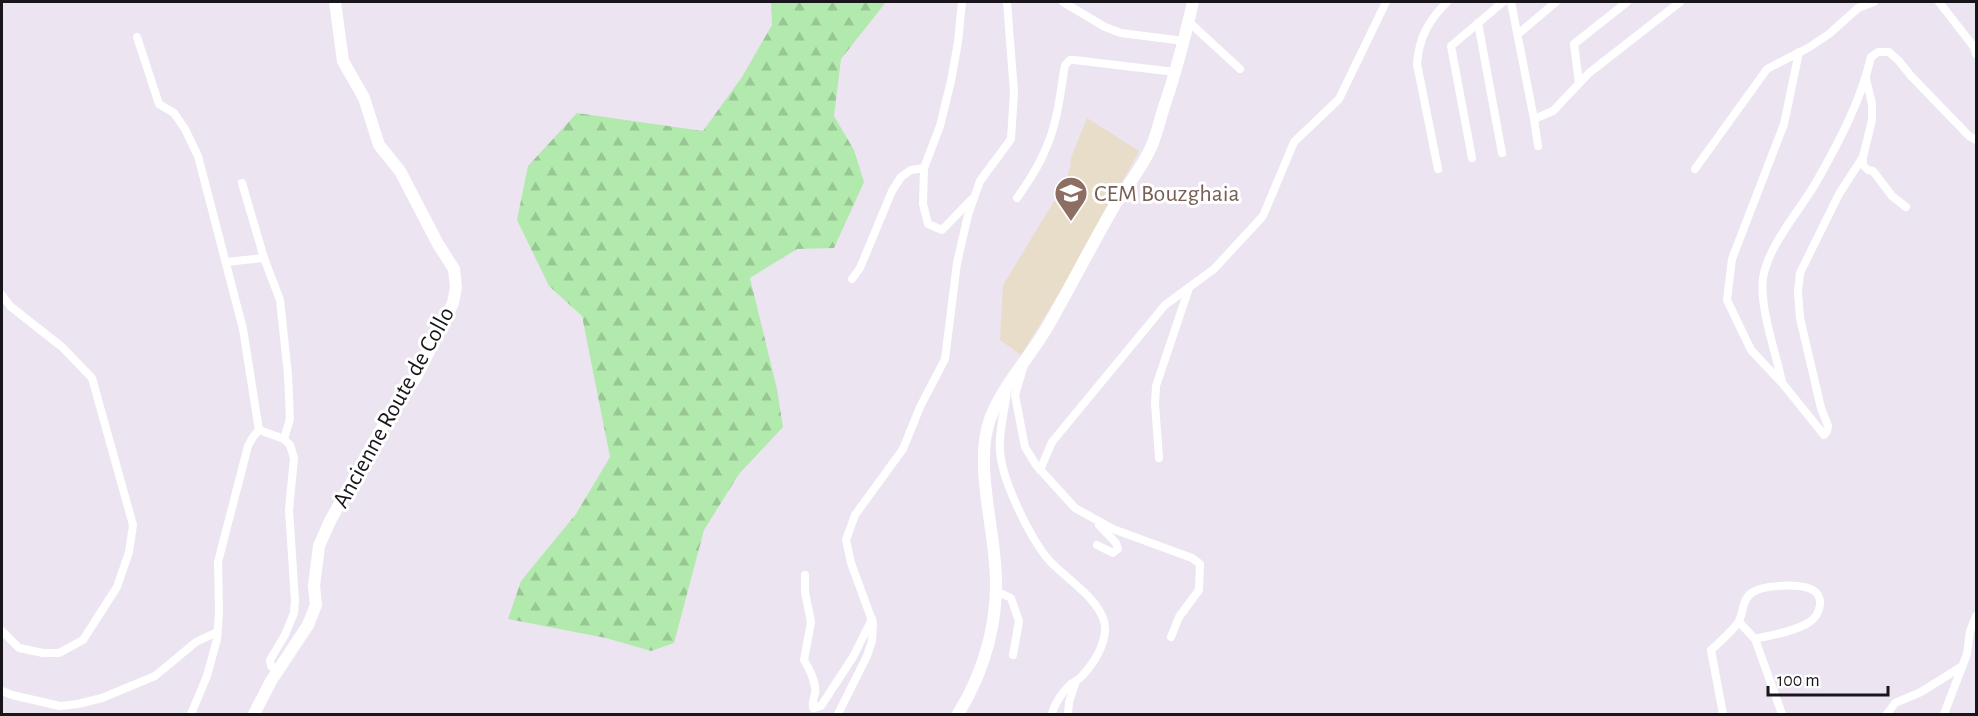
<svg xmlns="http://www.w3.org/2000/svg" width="1978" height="716" font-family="'Alegreya Sans',sans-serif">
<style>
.education{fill:#e8ddc8}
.forest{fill:url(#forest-firs)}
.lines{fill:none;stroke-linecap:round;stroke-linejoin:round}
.street{stroke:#fff;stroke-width:8}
.secondary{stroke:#fff;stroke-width:12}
.labels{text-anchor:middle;stroke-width:6;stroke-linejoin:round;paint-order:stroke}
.education-label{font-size:24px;fill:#785e54;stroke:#fff;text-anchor:start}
.street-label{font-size:24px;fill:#19161b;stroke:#fff}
</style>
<defs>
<pattern id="forest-firs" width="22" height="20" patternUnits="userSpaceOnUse" patternTransform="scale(1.5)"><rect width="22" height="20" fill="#b2e9ad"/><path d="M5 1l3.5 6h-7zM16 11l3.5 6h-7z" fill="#98c794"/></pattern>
</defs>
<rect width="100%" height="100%" fill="#ede4f2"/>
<polygon class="education" points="1087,118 1139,151 1080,259 1021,355 1000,340 1003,285 1064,185 1071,165 1070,160"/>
<polygon class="forest" points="771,2 886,2 841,59 834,116 854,150 864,182 834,248 797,249 750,278 777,389 783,427 739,474 704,530 674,643 651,651 606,638 508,619 521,581 576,514 610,457 582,316 549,286 517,220 528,166 577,113 703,131 742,77 772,25"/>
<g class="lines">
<g class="street">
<polyline points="962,2 958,42 951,81 940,126 924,168 923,204 928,224 942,230 971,200"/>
<polyline points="1063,2 1105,27 1121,33 1184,41"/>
<polyline points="1511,2 1534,119 1553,111 1589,73 1680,2"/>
<polyline points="1939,2 1974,47 1976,54"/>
<polyline points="1189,22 1240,69"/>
<polyline points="1478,23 1502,153"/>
<polyline points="1518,34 1556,2"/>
<polyline points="137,37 159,104 174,113 185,129 198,156 243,329 259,430"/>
<polyline points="1799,52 1784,124 1732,259 1727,300 1751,350 1783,384 1824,435 1827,431 1828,426 1821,408 1800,318 1798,292 1800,273 1839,194 1863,157 1872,120 1872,104 1866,79"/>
<polyline points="1579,83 1574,44 1627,2"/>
<polyline points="1534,119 1538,146"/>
<polyline points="1472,158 1451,46 1503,2"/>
<polyline points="1863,158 1863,165 1868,170 1873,171 1892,196 1906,207"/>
<path d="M1438 169 1417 64C1419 37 1429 20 1447 2"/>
<polyline points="1695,169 1767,69 1808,48 1829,34 1858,8 1874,2"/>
<polyline points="242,183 264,258 280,300 288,375 290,419 284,439"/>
<path d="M1017 198C1028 182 1039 166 1046 148 1058 122 1060 93 1065 65L1070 60H1074L1175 72"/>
<polyline points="226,262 264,258"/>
<polyline points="852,279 860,268 892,191 901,177 911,170 924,168"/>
<polyline points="2,295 10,306 62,347 92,378 133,525 129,552 117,587 83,640 59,653 43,653 19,648 2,631"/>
<polyline points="1023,368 1015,395 1025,447 1036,465 1075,508 1113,529 1192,558 1200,564 1199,590 1179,617 1171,637"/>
<path d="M1782 382C1776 353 1759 306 1763 278 1768 245 1802 208 1818 179 1840 140 1861 100 1871 57L1878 52H1889L1899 61 1911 76 1969 136 1976 140"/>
<path d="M1007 391C1004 415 996 441 1002 464 1007 489 1031 539 1048 559 1065 579 1108 603 1105 632 1103 648 1093 664 1082 676 1078 681 1072 682 1068 687 1061 694 1054 705 1052 714"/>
<polyline points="259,430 284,439 290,445 294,458 289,510 295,600 294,613 285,635 270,660 271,666 277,672"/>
<polyline points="1159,458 1155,404 1156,386 1189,288"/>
<polyline points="1040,470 1052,442 1165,305 1214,269 1263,216 1294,142 1339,99 1386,2"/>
<polyline points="1097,545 1113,553 1118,549 1116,543 1099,525"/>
<path d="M805 575V592L811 622 804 660C809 668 817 684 815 694 813 700 812 701 813 708L821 706 853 657 872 619"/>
<polyline points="996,591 1011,598 1019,621 1013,655"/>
<polyline points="1739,622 1755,639 1782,714"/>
<polyline points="2,691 12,695 60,706 78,704 102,698 155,676 196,642 217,632"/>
<polyline points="191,714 207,676 217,639 219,612 218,562 248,446 253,437 259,430"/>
<polyline points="838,714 867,656 872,641 873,623 851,563 846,540 855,515 903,449 920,407 945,359 957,263 968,215 980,181 1011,139 1014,92 1007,2"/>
<polyline points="1068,714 1069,702 1076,681"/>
<path d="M1723 714 1711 650C1720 642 1730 633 1737 624 1745 614 1740 600 1753 592 1764 585 1795 584 1808 588 1826 593 1822 615 1808 623 1793 632 1771 635 1755 639"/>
<polyline points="1887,714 1895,703 1921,692 1961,667"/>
<polyline points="1944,714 1967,654 1970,631 1976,616"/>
</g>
<g class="secondary">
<polyline points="254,714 271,681 308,625 316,605 314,586 319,546 330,521 386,421 416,377 445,320 453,303 456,287 454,269 438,244 400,171 379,145 364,98 343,61 335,2"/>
<path d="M958 714C986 669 1000 616 995 563 992 520 975 460 990 419 1003 385 1030 357 1048 326 1071 286 1092 244 1116 203 1128 184 1143 167 1152 145 1157 133 1160 119 1164 107 1176 72 1185 37 1193 2"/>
</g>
</g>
<defs>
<symbol id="school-pin" viewBox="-11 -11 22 30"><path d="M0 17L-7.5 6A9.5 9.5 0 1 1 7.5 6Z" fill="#8d6e63" stroke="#fff"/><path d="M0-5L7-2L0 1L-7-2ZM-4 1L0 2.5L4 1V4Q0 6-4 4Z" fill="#fff"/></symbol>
</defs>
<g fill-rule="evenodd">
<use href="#school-pin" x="1052" y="174" width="38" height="52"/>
</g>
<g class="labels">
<g class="education-label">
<text x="1094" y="201">CEM Bouzghaia</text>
</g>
<g class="street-label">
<text transform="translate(393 407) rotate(-61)" y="8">Ancienne Route de Collo</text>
</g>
</g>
<rect width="1978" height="716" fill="none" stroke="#19161b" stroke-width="6"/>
<path d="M1768 686v9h120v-9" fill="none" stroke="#19161b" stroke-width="3"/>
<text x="1777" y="686" font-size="18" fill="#19161b" stroke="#ffffff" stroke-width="4.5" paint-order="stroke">100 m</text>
</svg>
